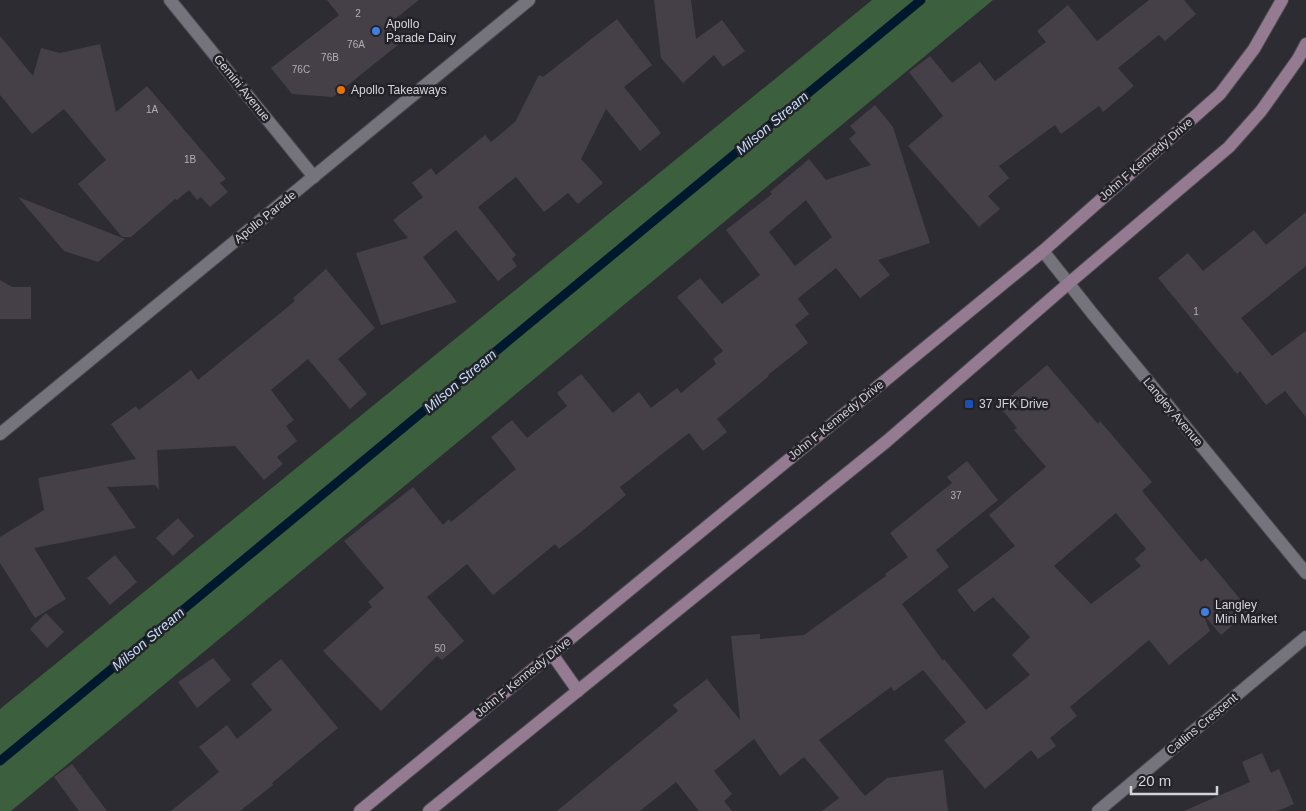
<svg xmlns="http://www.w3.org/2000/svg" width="1306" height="811" font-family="Helvetica,sans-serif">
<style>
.green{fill:#3c5f3d}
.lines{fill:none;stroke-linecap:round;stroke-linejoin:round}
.stream{stroke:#00182e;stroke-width:9}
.building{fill:#454047;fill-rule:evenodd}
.minor-casing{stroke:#4a4a50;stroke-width:14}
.secondary-casing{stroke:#4a4a50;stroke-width:14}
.minor{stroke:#75747c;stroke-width:12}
.secondary{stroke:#947b92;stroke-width:12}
.shop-dot{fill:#3f7fe0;stroke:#232229;stroke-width:2}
.food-dot{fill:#e8710a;stroke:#232229;stroke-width:2}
.transit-dot{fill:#1a4fb4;stroke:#232229;stroke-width:2}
.labels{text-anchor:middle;stroke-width:5;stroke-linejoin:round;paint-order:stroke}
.number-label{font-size:10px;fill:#b0afb4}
.poi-label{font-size:12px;fill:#d4d4d8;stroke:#232229;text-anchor:start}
.street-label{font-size:12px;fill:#d4d4d8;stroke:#232229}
.water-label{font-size:14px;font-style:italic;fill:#c2dffa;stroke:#232229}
</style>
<rect width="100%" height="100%" fill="#2d2c33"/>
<polygon class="green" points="872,0 993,0 11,811 0,811 0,709"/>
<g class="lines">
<polyline class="stream" points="0,761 921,0"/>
</g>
<g class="building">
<polygon points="327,0 419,0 390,23 404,40 333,97 292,94 271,68 339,15"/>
<polygon points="654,0 691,0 696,39 722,20 745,51 723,67 714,55 683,83 661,58"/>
<polygon points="1149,0 1184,0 1196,14 1165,41 1159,35 1118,68 1134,86 1103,112 1099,106 1061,134 1055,125 999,166 1009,178 988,196 1000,209 979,227 908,146 943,116 909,72 930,56 952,83 980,62 995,81 1046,42 1037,31 1068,5 1097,41"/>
<polygon points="617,19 652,65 624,87 661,133 640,151 606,109 581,159 603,183 578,204 568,193 544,212 516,177 478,207 516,255 512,259 517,266 498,281 456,230 423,257 457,302 381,325 356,253 408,238 393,220 423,197 412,183 431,168 436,175 485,135 491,142 515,122 539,75 543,77"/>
<polygon points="0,36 33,76 41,48 60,53 100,44 116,112 147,86 226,179 220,183 228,192 210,207 201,197 197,200 189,190 177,200 175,199 131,237 122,237 78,184 106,160 64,109 32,134 0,95"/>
<path d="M875 105 893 127 930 243 878 260 890 275 860 298 836 268 801 296 798 299 809 314 795 325 808 343 768 375 769 376 717 419 727 432 703 451 689 433 620 487 626 495 582 531 559 549 555 544 493 595 467 564 427 597 464 641 442 660 437 656 381 711 323 651 372 607 368 602 384 588 344 541 413 487 443 525 449 519 451 522 516 469 491 437 512 420 527 438 567 406 557 393 581 374 613 413 639 392 651 408 677 388 681 393 716 364 713 359 723 351 677 297 700 278 722 304 760 275 726 230 772 194 770 192 809 159 826 180 871 165 849 139 856 133 850 126ZM806 200 832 237 795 266 769 232Z"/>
<polygon points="18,197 125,239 98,262 64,251"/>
<polygon points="1306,212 1306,266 1241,318 1272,356 1306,331 1306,417 1285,391 1266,405 1240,371 1237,374 1158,278 1188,253 1203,271 1254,230 1266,245"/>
<polygon points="326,269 375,328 338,359 367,394 350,409 308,359 271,390 294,420 286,426 297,441 277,457 283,464 264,480 235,446 157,450 159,490 155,485 107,487 136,528 34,548 66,599 35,618 0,563 0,537 44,510 38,478 136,459 111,424 136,406 139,410 191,370 198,380 295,301 293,298"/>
<polygon points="0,280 12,287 31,287 31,319 0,319"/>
<path d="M1047 365 1098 424 1100 421 1152 482 1142 491 1201 562 1206 558 1250 611 1221 635 1203 614 1210 631 1169 665 1149 640 1070 707 1077 716 1050 738 1056 746 1038 759 1031 750 985 789 944 740 966 722 923 670 894 691 891 687 819 740 865 796 887 778 943 770 948 811H822L839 798 804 757 780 776 754 739 714 771 732 794 724 801 732 811H699L676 782 640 811H557L678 711 673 705 707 679 740 720 731 636 760 634V639L804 635 886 576 885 574 908 557 890 533 952 483 947 477 967 461 998 500 936 550 949 567 902 604 943 661 944 659 986 710 1030 675 1012 655 1030 637 993 597 974 612 957 590 1015 546 989 515 1046 467 1014 430 1017 428 999 406ZM1116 513 1146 549 1135 559 1141 566 1091 604 1054 566Z"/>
<polygon points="178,518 194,536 173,556 156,538"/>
<polygon points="115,555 137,582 110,605 87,578"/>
<polygon points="46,613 64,632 47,648 30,629"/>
<polygon points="213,658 231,680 197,708 178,682"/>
<polygon points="281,659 338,728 272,783 273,785 240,811 171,811 219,772 199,747 227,725 237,739 272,710 251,684"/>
<polygon points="1262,753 1271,773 1279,769 1294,804 1278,811 1184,811 1250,782 1242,762"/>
<polygon points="72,764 107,811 79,811 54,777"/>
</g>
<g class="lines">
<defs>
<g id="minor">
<polyline points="170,0 314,177"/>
<polyline points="1043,251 1092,313 1306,573"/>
<polyline points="0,434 529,0"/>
<polyline points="1098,811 1306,637"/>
</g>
<g id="secondary">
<polyline points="552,654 578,691"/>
<polyline points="360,811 1043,251 1220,94 1254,49 1282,0"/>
<polyline points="429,811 887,441 1069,283 1229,147 1261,111 1298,59 1306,44"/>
</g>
</defs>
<use href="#minor" class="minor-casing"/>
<use href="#secondary" class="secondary-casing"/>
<use href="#minor" class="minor"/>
<use href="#secondary" class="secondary"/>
</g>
<g class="shop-dot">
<circle cx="376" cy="31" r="5"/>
<circle cx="1205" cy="612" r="5"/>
</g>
<circle class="food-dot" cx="341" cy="90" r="5"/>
<rect class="transit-dot" x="964" y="399" width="10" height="10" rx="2.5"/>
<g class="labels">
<g class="number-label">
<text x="358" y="17">2</text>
<text x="356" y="48">76A</text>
<text x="330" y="61">76B</text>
<text x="301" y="73">76C</text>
<text x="152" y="113">1A</text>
<text x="190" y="163">1B</text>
<text x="1196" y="315">1</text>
<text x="956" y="499">37</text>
<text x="440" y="652">50</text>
</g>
<g class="poi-label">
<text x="386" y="28">Apollo<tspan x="386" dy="14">Parade Dairy</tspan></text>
<text x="351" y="94">Apollo Takeaways</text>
<text x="979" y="408">37 JFK Drive</text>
<text x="1215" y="609">Langley<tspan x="1215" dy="14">Mini Market</tspan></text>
</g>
<g class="street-label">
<text transform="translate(242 88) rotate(51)" y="4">Gemini Avenue</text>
<text transform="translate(1146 159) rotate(-41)" y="4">John F Kennedy Drive</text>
<text transform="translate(265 217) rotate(-39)" y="4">Apollo Parade</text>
<text transform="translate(1173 412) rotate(50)" y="4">Langley Avenue</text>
<text transform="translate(836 420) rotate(-39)" y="4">John F Kennedy Drive</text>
<text transform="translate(523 677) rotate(-39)" y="4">John F Kennedy Drive</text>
<text transform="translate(1202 724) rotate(-40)" y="4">Catlins Crescent</text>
</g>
<g class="water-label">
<text transform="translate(772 123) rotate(-40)" y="5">Milson Stream</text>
<text transform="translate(460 381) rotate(-40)" y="5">Milson Stream</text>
<text transform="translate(148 639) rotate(-40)" y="5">Milson Stream</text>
</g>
</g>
<path d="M1131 786v8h86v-8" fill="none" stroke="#d4d4d8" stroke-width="2.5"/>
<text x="1138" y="786" font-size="15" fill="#d4d4d8" stroke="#232229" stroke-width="4" paint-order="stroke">20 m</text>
</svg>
